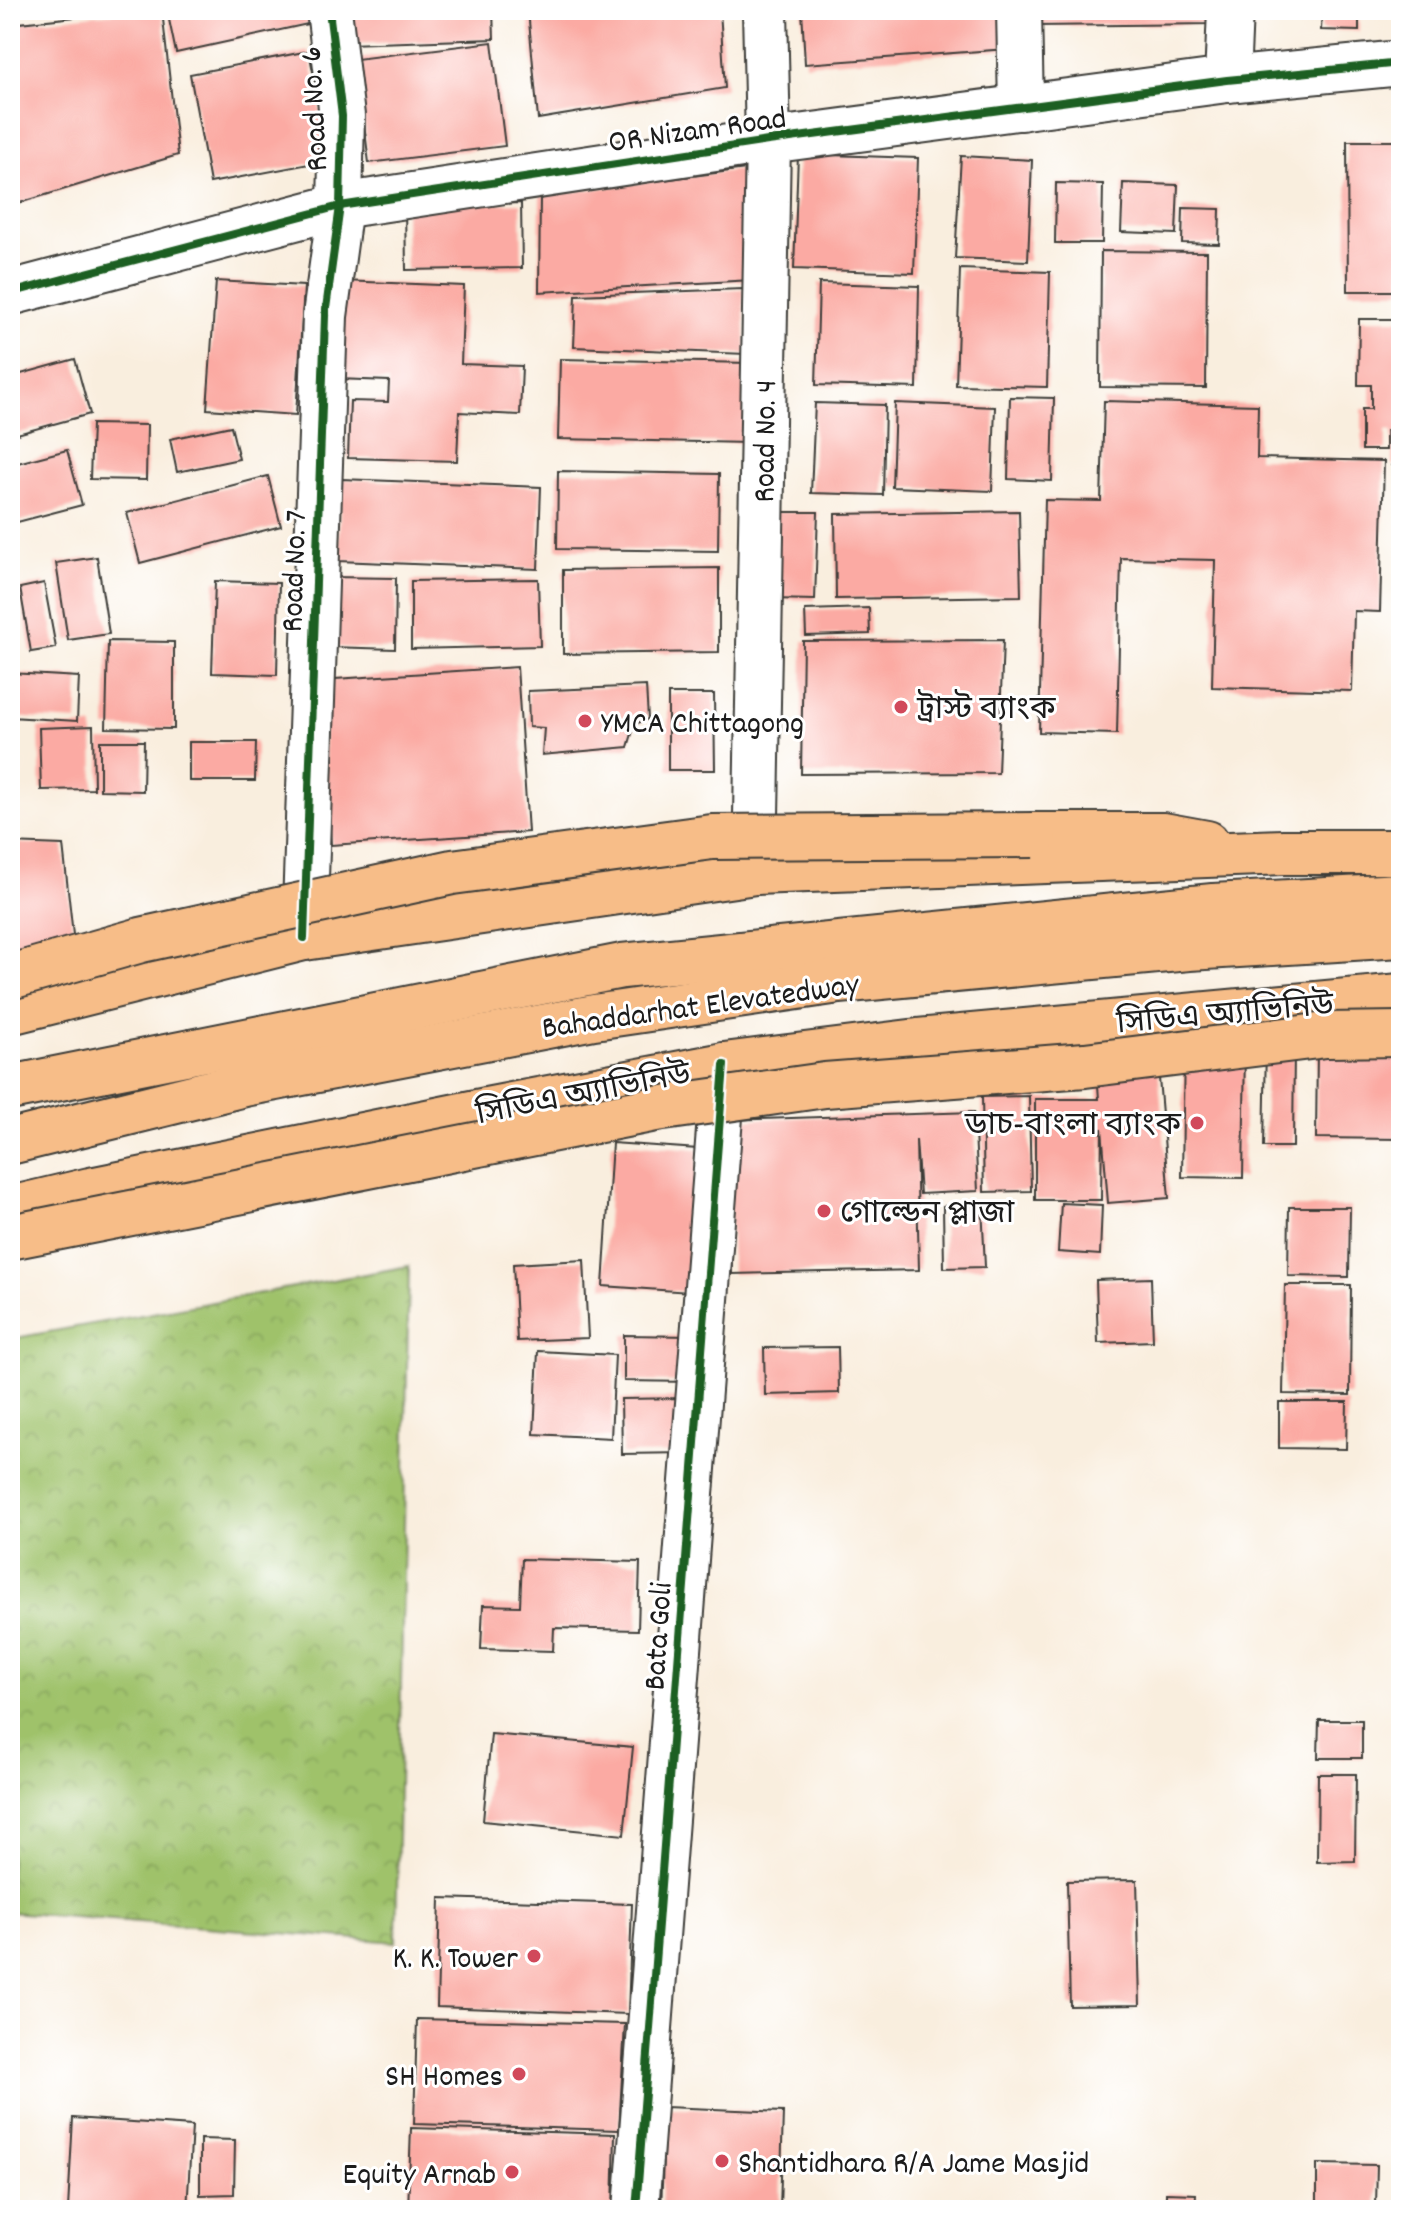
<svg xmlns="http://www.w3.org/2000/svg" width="1411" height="2220" font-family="Dekko,'Noto Sans Bengali',sans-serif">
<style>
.park{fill:url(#park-crowns);stroke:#5e6f44;stroke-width:2}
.building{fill:#fbaaa3}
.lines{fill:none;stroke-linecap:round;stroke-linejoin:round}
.minor-casing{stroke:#3d3c39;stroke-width:48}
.major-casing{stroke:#3d3c39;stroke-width:48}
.highway-casing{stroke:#3d3c39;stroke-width:48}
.minor{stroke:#fff;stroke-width:44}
.major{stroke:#f7bd88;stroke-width:44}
.highway{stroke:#f7bd88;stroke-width:44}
.major-bridge-casing{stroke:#3d3c39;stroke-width:48;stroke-linecap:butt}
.major-bridge{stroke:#f7bd88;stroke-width:44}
.cycleway-casing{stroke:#fff;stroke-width:13}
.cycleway{stroke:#1b5e20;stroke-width:8}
.poi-dot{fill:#d1495b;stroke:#fff;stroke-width:3}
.labels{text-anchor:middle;stroke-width:6;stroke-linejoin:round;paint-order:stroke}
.street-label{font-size:32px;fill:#1c1c1c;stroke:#fff}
.poi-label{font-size:32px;fill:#1c1c1c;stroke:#fff;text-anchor:start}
</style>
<defs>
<pattern id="park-crowns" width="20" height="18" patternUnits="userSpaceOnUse" patternTransform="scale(2)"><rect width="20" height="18" fill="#9fc26b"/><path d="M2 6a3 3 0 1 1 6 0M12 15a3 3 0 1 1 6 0" fill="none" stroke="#88a65c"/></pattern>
</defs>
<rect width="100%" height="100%" fill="#fff"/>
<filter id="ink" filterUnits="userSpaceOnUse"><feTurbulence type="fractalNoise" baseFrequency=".0125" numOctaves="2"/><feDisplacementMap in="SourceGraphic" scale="16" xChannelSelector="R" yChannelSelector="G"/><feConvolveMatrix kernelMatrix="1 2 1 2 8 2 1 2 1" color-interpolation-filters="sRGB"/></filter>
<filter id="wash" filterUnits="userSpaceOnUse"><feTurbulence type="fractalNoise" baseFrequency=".006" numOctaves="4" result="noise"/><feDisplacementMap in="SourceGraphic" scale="32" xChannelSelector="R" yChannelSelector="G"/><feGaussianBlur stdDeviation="1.8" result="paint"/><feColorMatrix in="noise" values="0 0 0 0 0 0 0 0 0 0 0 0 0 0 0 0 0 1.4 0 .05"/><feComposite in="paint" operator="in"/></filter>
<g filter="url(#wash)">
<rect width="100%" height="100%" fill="#f9eede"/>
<polygon class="park" points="409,1266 396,1942 10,1912 10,1339"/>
<g id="blocks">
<g class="building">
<polygon points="141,10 162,10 178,155 16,204 10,152 10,24"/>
<polygon points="167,10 324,10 326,20 176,53"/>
<polygon points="347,10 493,10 494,39 348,44"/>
<polygon points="528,10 720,10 725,88 538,119"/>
<polygon points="802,10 1004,10 1007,49 805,64"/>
<polygon points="1034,10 1215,10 1214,24 1034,26"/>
<polygon points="1322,10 1359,10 1359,31 1321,30"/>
<polygon points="492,42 505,146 369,163 356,59"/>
<polygon points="309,51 330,160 210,183 190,74"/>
<polygon points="1347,141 1401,141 1401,291 1348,291"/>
<polygon points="798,154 918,158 914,273 794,269"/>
<polygon points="961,156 1032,160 1028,261 955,258"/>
<polygon points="746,169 752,280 539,292 540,196"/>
<polygon points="1056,183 1103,184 1102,243 1055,243"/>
<polygon points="1123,183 1178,185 1176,234 1121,232"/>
<polygon points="521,203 522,268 406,270 405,205"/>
<polygon points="1183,208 1220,209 1219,244 1182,243"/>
<polygon points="1101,251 1207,252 1206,388 1100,387"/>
<polygon points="960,269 1050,272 1047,387 956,385"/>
<polygon points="216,281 304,286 296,415 207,409"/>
<polygon points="342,281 464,286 461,364 522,366 520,415 459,412 457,461 348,458 350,401 388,402 389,381 338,379"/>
<polygon points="819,283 919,286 917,388 816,385"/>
<polygon points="743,289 746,354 574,347 576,295"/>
<polygon points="1359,319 1401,319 1401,465 1392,465 1392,431 1386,430 1386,450 1362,450 1362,409 1371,409 1371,385 1358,385"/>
<polygon points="75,359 90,414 10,436 10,377"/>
<polygon points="560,359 750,363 749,443 558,439"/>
<polygon points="1010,397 1054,398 1052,481 1008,479"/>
<polygon points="1104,401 1258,405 1257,458 1384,461 1380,612 1354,611 1352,691 1212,687 1215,560 1121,558 1117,734 1039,732 1045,500 1101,501"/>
<polygon points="815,403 885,405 883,495 811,493"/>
<polygon points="895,403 995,407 992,491 892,487"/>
<polygon points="92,424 147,425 146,480 90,479"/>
<polygon points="231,426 239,459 177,472 170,439"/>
<polygon points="67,450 82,505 10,524 10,465"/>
<polygon points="558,471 719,474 718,551 557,549"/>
<polygon points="268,476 281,526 140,563 127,513"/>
<polygon points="341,479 541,487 538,569 338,561"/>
<polygon points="1019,511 1021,596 836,599 835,514"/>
<polygon points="774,512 818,512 815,600 772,599"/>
<polygon points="97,557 109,634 68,640 56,563"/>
<polygon points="719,568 719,652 563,654 563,570"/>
<polygon points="330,577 396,578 395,649 329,647"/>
<polygon points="538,579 540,646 411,649 411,581"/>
<polygon points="215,581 279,583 277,675 212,673"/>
<polygon points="44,583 56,648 31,652 20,588"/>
<polygon points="869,608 870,634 806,636 805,610"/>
<polygon points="1003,640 998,773 801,774 803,641"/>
<polygon points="108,641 174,642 174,729 106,728"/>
<polygon points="517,667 528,832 331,845 320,680"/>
<polygon points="10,673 79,677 77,721 10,717"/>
<polygon points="646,686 648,719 635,724 628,747 542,755 544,728 529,727 528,691"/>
<polygon points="668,694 714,694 715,770 668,770"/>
<polygon points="93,726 94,789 41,790 39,728"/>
<polygon points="100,741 144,741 143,791 100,790"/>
<polygon points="189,742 256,742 255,781 189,781"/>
<polygon points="10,843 63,845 75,953 10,962"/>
<polygon points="1184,1047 1245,1047 1243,1178 1182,1177"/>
<polygon points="1266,1047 1294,1047 1293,1147 1264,1147"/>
<polygon points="1317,1049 1401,1050 1401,1139 1316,1138"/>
<polygon points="1158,1066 1169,1198 1108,1203 1102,1128 1101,1200 1035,1200 1035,1099 1099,1099 1097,1071"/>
<polygon points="1029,1096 1031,1191 984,1192 982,1097"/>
<polygon points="974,1112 978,1191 920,1194 916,1140 919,1270 732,1274 728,1120"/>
<polygon points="612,1143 698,1149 690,1292 603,1286"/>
<polygon points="1061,1203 1102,1205 1100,1255 1058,1252"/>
<polygon points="982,1205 985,1267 944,1268 943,1206"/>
<polygon points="1289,1207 1350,1207 1349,1277 1288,1276"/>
<polygon points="584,1260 588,1338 517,1341 513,1264"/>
<polygon points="1151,1278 1153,1341 1098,1343 1096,1280"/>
<polygon points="1285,1285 1351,1285 1350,1395 1283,1394"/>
<polygon points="624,1335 692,1336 691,1382 624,1381"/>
<polygon points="838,1347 839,1393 765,1395 764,1348"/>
<polygon points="538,1351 615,1355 611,1438 534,1434"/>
<polygon points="687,1398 687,1453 622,1454 621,1399"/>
<polygon points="1279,1402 1347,1402 1346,1449 1279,1448"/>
<polygon points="522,1559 640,1562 638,1630 554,1628 553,1651 481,1649 483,1605 520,1606"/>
<polygon points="1319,1720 1362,1720 1362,1758 1318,1758"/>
<polygon points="491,1734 633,1747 624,1835 483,1821"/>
<polygon points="1318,1774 1356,1774 1355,1861 1317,1862"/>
<polygon points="1137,1880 1140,2005 1070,2006 1067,1881"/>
<polygon points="440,1898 632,1904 628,2014 437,2007"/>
<polygon points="417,2019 625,2024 619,2130 414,2124"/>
<polygon points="665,2107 783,2112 780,2210 661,2210"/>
<polygon points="73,2118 192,2126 187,2210 68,2209"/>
<polygon points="411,2128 615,2134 613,2210 408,2210"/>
<polygon points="200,2139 235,2140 234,2194 200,2195"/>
<polygon points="1317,2164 1377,2165 1376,2206 1317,2205"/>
<polygon points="1166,2193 1196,2194 1195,2210 1166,2210"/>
<rect x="198" y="2204" width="65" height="6"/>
</g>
</g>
</g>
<g filter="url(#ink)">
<use href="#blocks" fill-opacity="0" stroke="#3d3c39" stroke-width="2"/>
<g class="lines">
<defs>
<g id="minor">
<polyline points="1019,10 1021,108"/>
<polyline points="1227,80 1230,10"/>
<polyline points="10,293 340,206 768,141 1227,80 1401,63"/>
<polyline points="755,872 768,141 765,10"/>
<polyline points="304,938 325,316 340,206 342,116 329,10"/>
<polyline points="636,2210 724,1065"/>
</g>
<polyline id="major" points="1034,835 1163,835 1207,843"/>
<g id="highway">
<polyline points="10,1012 304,938 755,872 1284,852 1401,852"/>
<polyline points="10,1088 622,966 1213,906 1401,896"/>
<polyline points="10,1142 245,1084 594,1017 839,981 1189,948 1401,935"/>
<polyline points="10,1209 90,1190 491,1109 724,1065 918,1041 1401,996"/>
</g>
</defs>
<use href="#minor" class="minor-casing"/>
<use href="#major" class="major-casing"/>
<use href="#highway" class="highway-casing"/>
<use href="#minor" class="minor"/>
<use href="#major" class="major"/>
<use href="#highway" class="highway"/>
<defs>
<g id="major-bridge">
<polyline points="10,977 141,940 452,872 712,837 1034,835"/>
<polyline points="10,1237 656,1109 825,1085 1085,1065 1326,1035 1401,1034"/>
</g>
</defs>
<use href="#major-bridge" class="major-bridge-casing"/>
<use href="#major-bridge" class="major-bridge"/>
<defs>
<g id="cycleway">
<polyline points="10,293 340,206 768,141 1227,80 1401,63"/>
<polyline points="304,938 325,316 340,206 342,116 329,10"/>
<polyline points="636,2210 724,1065"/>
</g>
</defs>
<use href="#cycleway" class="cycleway-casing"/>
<use href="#cycleway" class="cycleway"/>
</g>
</g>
<g class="poi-dot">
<circle cx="901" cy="707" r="8"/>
<circle cx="585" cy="721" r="8"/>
<circle cx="1197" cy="1123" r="8"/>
<circle cx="824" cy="1211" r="8"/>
<circle cx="534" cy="1956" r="8"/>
<circle cx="519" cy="2074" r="8"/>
<circle cx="722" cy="2161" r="8"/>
<circle cx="512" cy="2172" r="8"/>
</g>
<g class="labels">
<g class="street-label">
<text transform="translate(312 109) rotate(-93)" y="11">Road No. 6</text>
<text transform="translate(697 128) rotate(-8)" y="11">OR Nizam Road</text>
<text transform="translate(763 441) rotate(-89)" y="11">Road No. 4</text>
<text transform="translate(292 571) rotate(-88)" y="11">Road No. 7</text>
<text transform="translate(700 1004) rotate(-8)" y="11">Bahaddarhat Elevatedway</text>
<text transform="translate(1225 1012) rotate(-5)" y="11">সিডিএ অ্যাভিনিউ</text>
<text transform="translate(583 1092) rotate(-11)" y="11">সিডিএ অ্যাভিনিউ</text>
<text transform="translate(656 1636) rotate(-86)" y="11">Bata Goli</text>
</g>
<g class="poi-label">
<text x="917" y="718">ট্রাস্ট ব্যাংক</text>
<text x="601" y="732">YMCA Chittagong</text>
<text x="1181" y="1134" text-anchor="end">ডাচ-বাংলা ব্যাংক</text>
<text x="840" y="1222">গোল্ডেন প্লাজা</text>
<text x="518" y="1967" text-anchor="end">K. K. Tower</text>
<text x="503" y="2085" text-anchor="end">SH Homes</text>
<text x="738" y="2172">Shantidhara R/A Jame Masjid</text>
<text x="496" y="2183" text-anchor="end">Equity Arnab</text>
</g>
</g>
<rect width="1411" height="2220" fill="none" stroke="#fff" stroke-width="40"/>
</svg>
